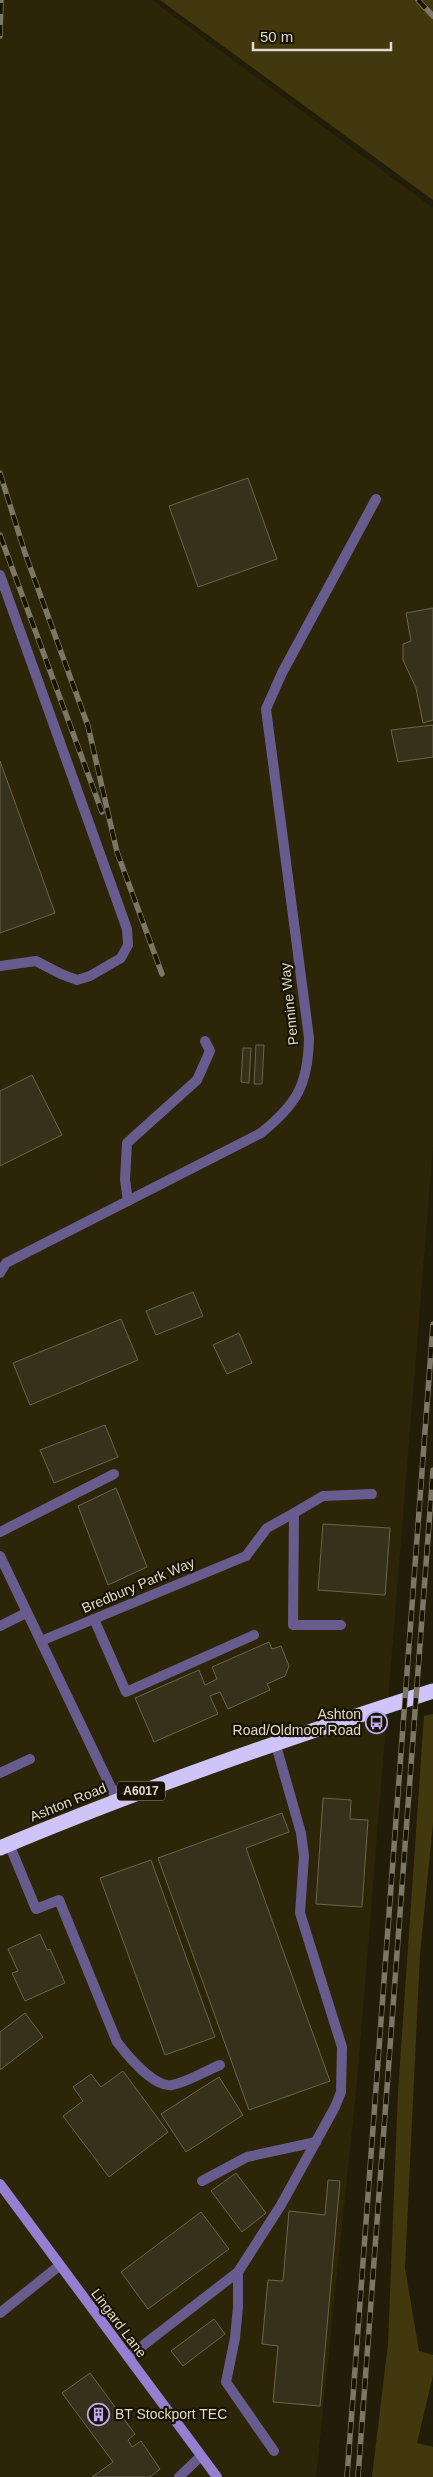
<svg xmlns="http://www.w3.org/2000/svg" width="433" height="2477" font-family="Helvetica,sans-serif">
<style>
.built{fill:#2c2508}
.green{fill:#42380d}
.building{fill:#36311b;stroke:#6b654d}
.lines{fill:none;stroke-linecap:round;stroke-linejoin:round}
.lane{stroke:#685c8e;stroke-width:10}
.street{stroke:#685c8e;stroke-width:10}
.secondary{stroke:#947fd0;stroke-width:10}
.highway{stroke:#cfc4f7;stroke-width:15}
.rail-casing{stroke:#7b7665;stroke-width:5.5}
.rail{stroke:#191401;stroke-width:4;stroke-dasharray:11;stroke-linecap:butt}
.labels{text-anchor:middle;stroke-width:4.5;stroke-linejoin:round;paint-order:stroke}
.shield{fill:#191401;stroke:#a4a091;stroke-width:1}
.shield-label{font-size:12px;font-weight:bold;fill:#dfdccf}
.street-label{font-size:14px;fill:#dfdccf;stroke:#191401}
.poi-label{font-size:14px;fill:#dfdccf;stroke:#191401;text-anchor:end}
</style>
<rect width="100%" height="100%" fill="#221d08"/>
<polygon class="built" points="0,0 152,0 433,208 433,1147 357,2082 316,2477 0,2477"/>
<g class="green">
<polygon points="160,0 433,0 433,200"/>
<polygon points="433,1714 433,1823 420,1954 405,2268 419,2351 433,2355 433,2375 417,2443 433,2447 433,2477 372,2477 388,2344 398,2092 424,1716"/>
</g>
<g class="building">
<polygon points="248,478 277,559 198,587 169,506"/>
<polygon points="433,608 433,720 423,723 416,688 403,660 403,644 411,641 406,613"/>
<polygon points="433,725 433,757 398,762 391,730"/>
<polygon points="0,761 55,913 0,933"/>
<polygon points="256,1045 264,1045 262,1084 254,1084"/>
<polygon points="243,1048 251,1048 249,1083 241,1082"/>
<polygon points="32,1075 62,1135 0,1166 0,1091"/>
<polygon points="193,1292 203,1316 156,1335 146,1311"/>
<polygon points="121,1319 138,1360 30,1405 13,1363"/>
<polygon points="239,1333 252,1363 227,1374 213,1345"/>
<polygon points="105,1425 118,1457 54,1483 40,1450"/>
<polygon points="116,1488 147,1567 108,1585 78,1506"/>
<polygon points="323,1524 390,1528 385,1595 318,1590"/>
<polygon points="269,1642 272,1649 281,1646 289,1666 285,1676 267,1684 270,1690 228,1709 220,1692 210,1696 218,1714 154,1742 135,1698 199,1670 205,1685 217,1679 212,1667"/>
<polygon points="323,1798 351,1800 350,1819 368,1820 362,1907 316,1904"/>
<polygon points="282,1813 289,1832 246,1848 330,2081 249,2110 158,1858"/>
<polygon points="151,1860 215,2037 165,2055 100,1878"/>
<polygon points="40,1934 47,1950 50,1949 65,1983 25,2001 12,1973 18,1971 8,1949"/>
<polygon points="25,2013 43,2037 0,2070 0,2032"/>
<polygon points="123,2071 168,2132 109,2177 63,2116 83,2101 73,2087 91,2074 101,2087"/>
<polygon points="219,2077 243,2115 186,2152 161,2114"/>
<polygon points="236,2173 266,2213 242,2232 211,2191"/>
<polygon points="328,2180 340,2181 320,2406 273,2402 278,2346 262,2344 268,2280 283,2281 289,2211 325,2215"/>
<polygon points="201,2212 229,2249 148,2309 121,2272"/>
<polygon points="214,2319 225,2334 183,2366 171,2351"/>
<polygon points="90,2373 135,2434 128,2440 132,2447 141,2441 160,2469 150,2477 92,2477 113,2462 62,2393"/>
</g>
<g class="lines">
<g class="lane">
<polyline points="0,575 127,929 128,945 121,958 90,976 77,980 61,974 36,961 0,966"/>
<polyline points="128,1201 125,1180 127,1143 197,1080 210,1051 205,1041"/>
<path d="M0 1273 6 1263 261 1133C297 1104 308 1085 309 1038L266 709 282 673 376 499"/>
<polyline points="0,1532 114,1474"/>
<polyline points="246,1556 267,1528 294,1513"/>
<polyline points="94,1619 126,1692 254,1635"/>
<polyline points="341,1625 293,1625 294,1513 323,1496 372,1494"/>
<polyline points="0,1626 26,1613"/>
<polyline points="0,1773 30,1759"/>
<path d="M9 1844 36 1909 59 1900 117 2042C127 2055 154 2088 172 2085 188 2082 205 2071 220 2065"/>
<polyline points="202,2181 247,2157 316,2142"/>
<polyline points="0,2313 59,2266"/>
<polyline points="128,2357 238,2272"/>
<polyline points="274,2451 226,2382 235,2338 238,2307 238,2272 281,2205 335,2107 341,2092 342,2047 300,1913 304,1856 301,1833 275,1742"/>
<polyline points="179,2477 201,2456"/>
</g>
<g class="street">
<polyline points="0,1556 117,1800"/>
<polyline points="41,1641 246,1556"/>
</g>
<polyline class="secondary" points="0,2184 217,2477"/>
<path class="highway" d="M0 1848C142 1788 287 1738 433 1691"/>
<defs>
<g id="rail">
<polyline points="418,0 433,16"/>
<polyline points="0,36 1,0"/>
<polyline points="0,473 25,553 88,726 117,852 162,974"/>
<polyline points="0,535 102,812"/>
<polyline points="347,2477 433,1324"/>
<polyline points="358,2477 433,1470"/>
</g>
</defs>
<use href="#rail" class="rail-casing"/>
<use href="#rail" class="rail"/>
</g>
<defs>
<symbol id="bus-ring" viewBox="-11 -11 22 22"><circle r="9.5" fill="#191401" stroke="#bcaaf5" stroke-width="1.5"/><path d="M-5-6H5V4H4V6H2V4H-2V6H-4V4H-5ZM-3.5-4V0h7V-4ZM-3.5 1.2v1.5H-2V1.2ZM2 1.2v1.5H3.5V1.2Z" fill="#bcaaf5"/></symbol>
<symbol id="building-ring" viewBox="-11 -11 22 22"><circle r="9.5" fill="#191401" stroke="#bcaaf5" stroke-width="1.5"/><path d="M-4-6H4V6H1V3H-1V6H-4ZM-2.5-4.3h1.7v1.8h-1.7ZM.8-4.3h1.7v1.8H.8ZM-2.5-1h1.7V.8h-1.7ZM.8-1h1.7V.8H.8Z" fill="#bcaaf5"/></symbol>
</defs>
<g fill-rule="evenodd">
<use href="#bus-ring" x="364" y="1710" width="25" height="25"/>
<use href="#building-ring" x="86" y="2402" width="25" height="25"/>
</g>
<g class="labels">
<rect class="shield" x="117" y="1781.5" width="48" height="19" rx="4"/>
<g class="shield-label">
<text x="141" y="1795">A6017</text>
</g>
<g class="street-label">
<text transform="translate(289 1004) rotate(-96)" y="5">Pennine Way</text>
<text transform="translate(138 1585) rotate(-23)" y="5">Bredbury Park Way</text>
<text transform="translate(68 1802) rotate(-22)" y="5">Ashton Road</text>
<text transform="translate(119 2323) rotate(53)" y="5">Lingard Lane</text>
</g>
<g class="poi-label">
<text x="361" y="1719">Ashton<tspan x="361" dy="16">Road/Oldmoor Road</tspan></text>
<text x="115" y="2419" text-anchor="start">BT Stockport TEC</text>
</g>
</g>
<path d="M253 42v8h138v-8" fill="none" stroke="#dfdccf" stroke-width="2.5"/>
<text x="260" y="42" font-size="15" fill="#dfdccf" stroke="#191401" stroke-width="4" paint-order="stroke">50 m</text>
</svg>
